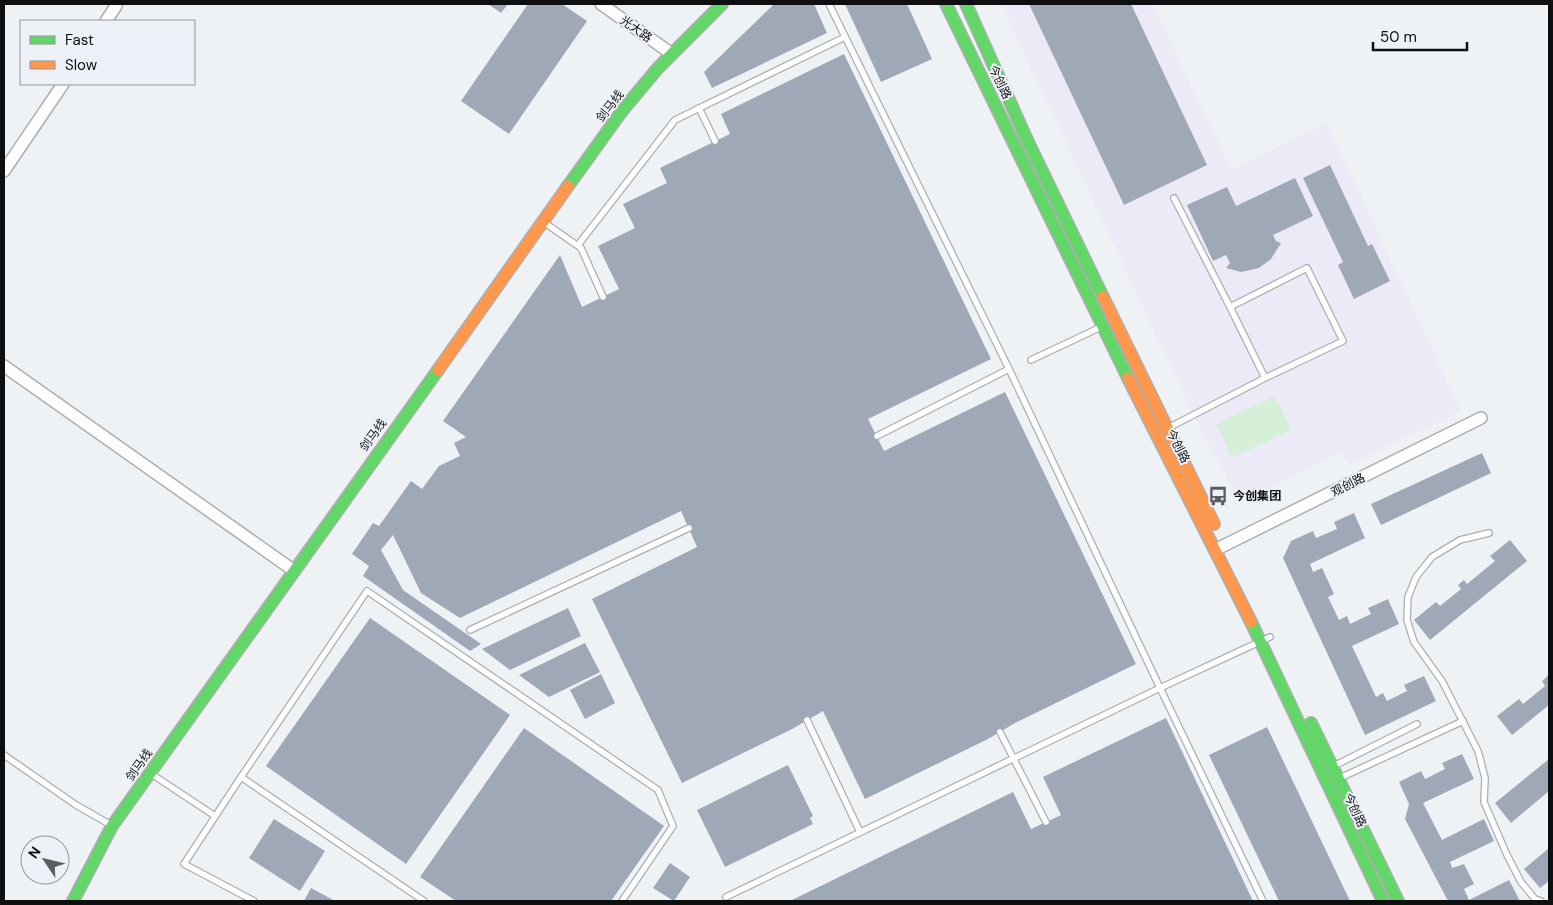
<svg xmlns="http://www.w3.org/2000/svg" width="1553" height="905" font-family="'DM Sans','Noto Sans SC',sans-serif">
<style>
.commercial{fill:#eceaf7}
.green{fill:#d6efd8}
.building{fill:#9ea8b6}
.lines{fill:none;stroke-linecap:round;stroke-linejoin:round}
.lane-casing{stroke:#acafb1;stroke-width:8}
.street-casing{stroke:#acafb1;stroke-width:14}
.fast-casing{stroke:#acafb1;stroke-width:14}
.slow-casing{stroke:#acafb1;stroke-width:14}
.lane{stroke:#fdfdfe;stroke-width:5.5}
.street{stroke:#fdfdfe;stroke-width:11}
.fast{stroke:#63d668;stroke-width:11}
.slow{stroke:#ff974d;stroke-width:11}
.labels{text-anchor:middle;stroke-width:4;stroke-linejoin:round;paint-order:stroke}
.street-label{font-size:12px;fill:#0d0f11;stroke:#edf1f7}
.poi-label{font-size:12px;font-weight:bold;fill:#0d0f11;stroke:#edf1f7;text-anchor:start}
</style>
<rect width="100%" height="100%" fill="#eff2f5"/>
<polygon class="commercial" points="1001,4 1153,4 1231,170 1327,123 1461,411 1350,466 1341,452 1239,503 1193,414"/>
<polygon class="green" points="1275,396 1291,430 1232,458 1216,424"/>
<g class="building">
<polygon points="488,4 508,4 501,13"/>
<polygon points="528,4 562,4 587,21 509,134 461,101"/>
<polygon points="774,4 814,4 827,33 712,88 704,72"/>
<polygon points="845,4 907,4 932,59 881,82"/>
<polygon points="1029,4 1131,4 1207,165 1124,205"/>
<polygon points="844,54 991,359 868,419 884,451 1005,392 1136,664 1015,723 988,739 865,799 823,711 794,728 682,783 592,599 697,547 681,511 460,618 421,593 393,535 381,550 403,590 481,644 470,651 363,576 369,566 352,554 373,523 379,526 411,481 422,489 439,466 460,456 454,443 466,437 443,421 560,255 582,307 619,289 598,246 635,228 623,204 667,183 660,168 730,134 721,114"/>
<polygon points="1330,165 1368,246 1372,244 1390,281 1354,299 1338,265 1343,262 1303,178"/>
<polygon points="1295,178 1313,216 1273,235 1276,241 1281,243 1271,259 1259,268 1241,272 1226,268 1230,263 1226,255 1213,261 1187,205 1227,187 1236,206"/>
<polygon points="1482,453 1491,473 1381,525 1371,504"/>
<polygon points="1354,513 1365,538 1310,564 1313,572 1322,568 1334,594 1328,597 1339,620 1347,616 1350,624 1371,614 1368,608 1388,599 1399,624 1352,646 1376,697 1383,693 1387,701 1407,691 1404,685 1424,676 1436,701 1365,735 1283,558 1291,541 1313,531 1316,538 1337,529 1334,522"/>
<polygon points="1510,540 1527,561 1430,640 1414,620 1436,602 1440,606 1461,589 1458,585 1464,580 1467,584 1495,561 1490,556"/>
<polygon points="568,608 581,636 510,670 482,649"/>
<polygon points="370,618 510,715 406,864 266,766"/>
<polygon points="585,643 600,672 549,697 519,675"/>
<polygon points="601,674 615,703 585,719 570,690"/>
<polygon points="1549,675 1549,705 1512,735 1497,716 1519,699 1523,704 1545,686 1542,681"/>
<polygon points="1166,718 1253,901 790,901 1013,792 1031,829 1061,815 1043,777"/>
<polygon points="1267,727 1350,901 1279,901 1209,755"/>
<polygon points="524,728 664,826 611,901 456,901 420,877"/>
<polygon points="1462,754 1474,779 1423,803 1442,840 1484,819 1494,841 1450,862 1452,868 1464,864 1474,884 1464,889 1469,900 1509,880 1520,901 1448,901 1405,819 1409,804 1399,782 1421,771 1425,779 1445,769 1442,763"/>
<polygon points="1549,759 1549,791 1511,823 1495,803"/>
<polygon points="788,765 813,816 810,818 813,824 725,867 697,810"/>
<polygon points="274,819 325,851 300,891 249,858"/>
<polygon points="1549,848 1549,881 1540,888 1524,869"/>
<polygon points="670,863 690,877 674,901 653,888"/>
<polygon points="311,888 335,901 304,901"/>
</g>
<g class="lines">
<defs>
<g id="lane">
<polyline points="829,4 1009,369 1160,688 1263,901"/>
<polyline points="699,108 715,141"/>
<polyline points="1174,198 1230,307"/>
<polyline points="545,223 581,248 603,297"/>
<polyline points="578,245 675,120 845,37"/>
<polyline points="1031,360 1101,327"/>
<polyline points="1170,427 1265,378 1343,341 1307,268 1230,307 1265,378"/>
<polyline points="877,436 1009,369"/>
<polyline points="1489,533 1460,540 1432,557 1416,577 1408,597 1407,620 1414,642 1442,681 1478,751 1485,778 1484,802 1507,855 1521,882 1535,899 1541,901"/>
<polyline points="470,630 689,528"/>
<polyline points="807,720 860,832"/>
<polyline points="1000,732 1046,822"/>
<polyline points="4,755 76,805 111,825"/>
<polyline points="1334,766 1417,724"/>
<polyline points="150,773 215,816"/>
<polyline points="241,777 424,901"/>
<polyline points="1340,778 1463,721"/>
<polyline points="726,897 1160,688 1270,637"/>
<polyline points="254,901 184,864 241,777 367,591 658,790 673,826 622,901"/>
</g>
<g id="street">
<polyline points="601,4 672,54"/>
<polyline points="106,21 116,6"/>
<polyline points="4,171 63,84"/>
<polyline points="4,366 293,570"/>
<polyline points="1215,550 1481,418"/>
</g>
<g id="fast">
<polyline points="946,4 1128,378"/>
<polyline points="966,4 1028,142 1103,297"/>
<polyline points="568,186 622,111 658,68 722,4"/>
<polyline points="1251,622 1383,901"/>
<polyline points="1311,723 1398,901"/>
<polyline points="73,901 112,826 438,370"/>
</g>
<g id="slow">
<polyline points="1103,297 1214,524"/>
<polyline points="438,370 568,186"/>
<polyline points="1128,378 1251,622"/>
</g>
</defs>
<use href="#lane" class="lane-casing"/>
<use href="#street" class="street-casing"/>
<use href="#fast" class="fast-casing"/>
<use href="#slow" class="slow-casing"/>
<use href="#lane" class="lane"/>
<use href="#street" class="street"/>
<use href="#fast" class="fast"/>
<use href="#slow" class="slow"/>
</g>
<defs>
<symbol id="bus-bare" viewBox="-9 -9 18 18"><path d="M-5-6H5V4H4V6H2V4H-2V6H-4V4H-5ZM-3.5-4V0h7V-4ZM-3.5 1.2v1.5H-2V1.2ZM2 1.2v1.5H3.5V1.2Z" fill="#5c5e61" stroke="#edf1f7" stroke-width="2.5" paint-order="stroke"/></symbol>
</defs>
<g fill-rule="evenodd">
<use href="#bus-bare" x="1204" y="482" width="28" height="28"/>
</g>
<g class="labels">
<g class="street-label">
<text transform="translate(636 29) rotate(35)" y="4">光大路</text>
<text transform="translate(1000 82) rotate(64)" y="4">今创路</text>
<text transform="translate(610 106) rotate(-52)" y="4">剑马线</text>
<text transform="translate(373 435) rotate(-54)" y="4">剑马线</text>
<text transform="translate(1178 446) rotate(63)" y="4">今创路</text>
<text transform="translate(1348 485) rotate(-27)" y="4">观创路</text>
<text transform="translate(139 765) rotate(-55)" y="4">剑马线</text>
<text transform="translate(1355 810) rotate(65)" y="4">今创路</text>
</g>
<g class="poi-label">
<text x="1233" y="500">今创集团</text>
</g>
</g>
<rect width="1553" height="905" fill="none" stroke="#0d0f11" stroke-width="10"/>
<rect x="20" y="20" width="175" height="65" fill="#edf1f7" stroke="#93979b"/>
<rect x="30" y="36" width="25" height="8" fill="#63d668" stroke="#93979b"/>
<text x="65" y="45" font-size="15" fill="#0d0f11">Fast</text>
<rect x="30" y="61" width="25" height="8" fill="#ff974d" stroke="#93979b"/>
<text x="65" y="70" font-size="15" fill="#0d0f11">Slow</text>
<g transform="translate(45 860) rotate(305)"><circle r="24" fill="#edf1f7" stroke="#93979b"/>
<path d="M0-4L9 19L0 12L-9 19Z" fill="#5c5e61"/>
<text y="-8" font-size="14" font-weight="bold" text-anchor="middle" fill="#0d0f11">N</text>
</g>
<path d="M1373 42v8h94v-8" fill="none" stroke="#0d0f11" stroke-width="2.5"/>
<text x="1380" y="42" font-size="15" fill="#0d0f11" stroke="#edf1f7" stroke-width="4" paint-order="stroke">50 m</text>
</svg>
